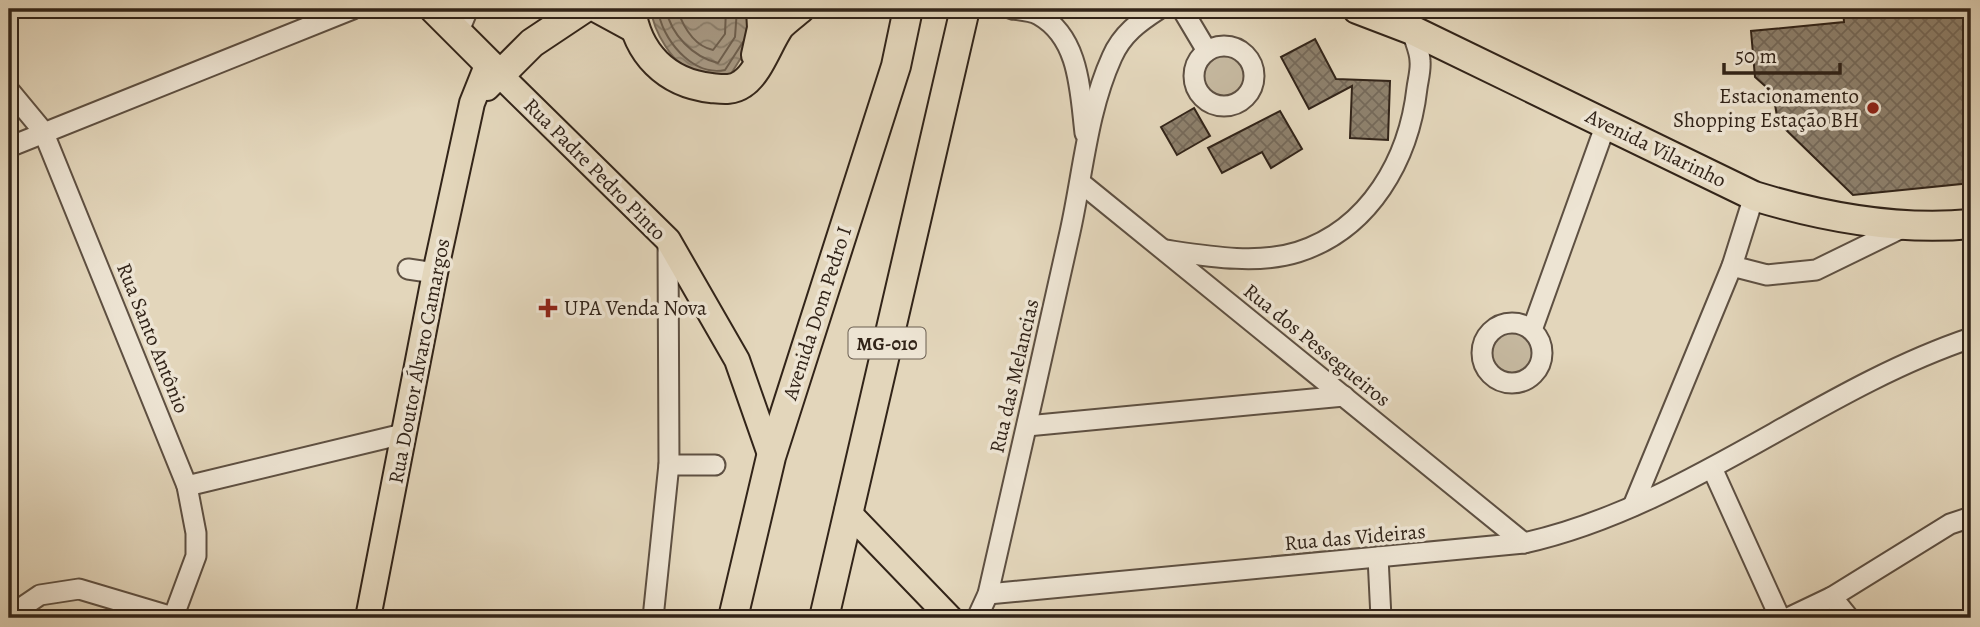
<svg xmlns="http://www.w3.org/2000/svg" width="1980" height="627" font-family="Alegreya,serif">
<style>
.green{fill:#c5b89f;stroke:#7c6e5c;stroke-width:2}
.water{fill:url(#water-waves);stroke:#786a59;stroke-width:2}
.lines{fill:none;stroke-linecap:round;stroke-linejoin:round}
.shore{stroke:#6c5e4e;stroke-width:2}
.building{fill:url(#building-cross-hatch);stroke:#322419;stroke-width:2}
.minor-casing{stroke:#5e5042;stroke-width:23}
.major-casing{stroke:#322419;stroke-width:28}
.highway-casing{stroke:#322419;stroke-width:32}
.minor{stroke:#ede4d3;stroke-width:19}
.major{stroke:#e3d6bb;stroke-width:24}
.highway{stroke:#e3d6bb;stroke-width:28}
.poi-dot{fill:#8f2418;stroke:#ede4d3;stroke-width:2.5}
.labels{text-anchor:middle;stroke-width:7;stroke-linejoin:round;paint-order:stroke}
.shield{fill:#ede4d3;stroke:#6a5e51;stroke-width:2}
.shield-label{font-size:19px;font-weight:bold;fill:#322419}
.poi-label{font-size:21px;fill:#322419;stroke:#ede4d3;text-anchor:end}
.street-label{font-size:21px;fill:#322419;stroke:#ede4d3}
</style>
<defs>
<pattern id="water-waves" width="16" height="10" patternUnits="userSpaceOnUse" patternTransform="scale(1.75)"><rect width="16" height="10" fill="#a79984"/><path d="M0 5q4-4 8 0t8 0" fill="none" stroke="#897d6b"/></pattern>
<pattern id="building-cross-hatch" width="8" height="8" patternUnits="userSpaceOnUse" patternTransform="scale(1.75)"><rect width="8" height="8" fill="#8e816d"/><path d="M0 0l8 8M0 8l8-8" fill="none" stroke="#756959"/></pattern>
</defs>
<rect width="100%" height="100%" fill="#e3d6bb"/>
<filter id="stains"><feTurbulence type="fractalNoise" baseFrequency=".00286" numOctaves="4"/><feColorMatrix values="0 0 0 0 .2 0 0 0 0 .09 0 0 0 0 .02 0 0 0 .5 -.17"/></filter>
<radialGradient id="worn" r=".72"><stop offset=".6" stop-color="#630" stop-opacity="0"/><stop offset="1" stop-color="#630" stop-opacity=".3"/></radialGradient>
<g class="green">
<circle cx="1224" cy="76" r="24"/>
<circle cx="1513" cy="354" r="24"/>
</g>
<path class="water" d="M651 9H753L751 42 729 77C718 75 705 76 695 73 673 65 653 31 651 9Z"/>
<g class="lines">
<g class="shore">
<path d="M658 9C661 38 692 77 725 70L743 42"/>
<path d="M666 9C671 35 693 57 718 63L735 37 737 9"/>
<path d="M677 9C683 26 694 46 713 50L725 34 726 9"/>
</g>
</g>
<g class="building">
<polygon points="1843,9 1971,9 1971,183 1853,195 1778,122 1773,93 1755,77 1751,31 1844,22"/>
<polygon points="1315,39 1336,79 1390,81 1388,140 1350,138 1352,86 1309,109 1281,57"/>
<polygon points="1194,108 1210,136 1177,155 1161,127"/>
<polygon points="1280,111 1302,149 1271,168 1262,152 1222,173 1208,148"/>
</g>
<g class="lines">
<defs>
<g id="minor">
<path d="M1012 9C1020 10 1032 11 1039 15 1080 38 1080 92 1085 133"/>
<polyline points="1182,9 1207,51"/>
<polyline points="458,33 468,9"/>
<circle cx="1224" cy="76" r="30"/>
<polyline points="9,90 43,131 187,486 196,533 196,556 173,618"/>
<polyline points="9,147 353,9"/>
<polyline points="1081,183 1524,543"/>
<path d="M1165 250C1206 256 1257 265 1298 252 1370 229 1409 159 1417 88 1418 80 1421 70 1420 61 1420 51 1414 40 1412 30"/>
<polyline points="1732,266 1767,275 1816,270 1904,227"/>
<polyline points="408,269 435,273"/>
<circle cx="1512" cy="353" r="30"/>
<polyline points="1532,330 1606,124"/>
<polyline points="1027,426 1344,396"/>
<polyline points="669,465 715,465"/>
<polyline points="1712,468 1780,618"/>
<polyline points="187,486 403,434"/>
<polyline points="1633,506 1732,266 1754,196"/>
<polyline points="1378,557 1381,618"/>
<path d="M988 594 1524 543C1686 507 1816 390 1971 338"/>
<polyline points="1832,597 1849,618"/>
<polyline points="9,616 40,595 79,589 173,617"/>
<polyline points="653,618 669,464 668,241"/>
<path d="M977 618 988 594C1016 473 1043 353 1070 232 1083 174 1087 112 1112 57 1122 34 1139 22 1159 9"/>
<polyline points="1788,618 1832,597 1950,524 1971,517"/>
</g>
<g id="major">
<polyline points="487,88 500,75 668,240 737,360 771,457"/>
<polyline points="847,511 950,618"/>
<polyline points="368,618 435,273 472,103 488,63"/>
</g>
<g id="highway">
<polyline points="434,9 500,75 532,43 583,9"/>
<polyline points="599,9 634,28"/>
<path d="M631 9C637 53 666 83 711 88 722 89 732 91 742 84 759 73 768 43 780 26 786 20 794 14 800 9"/>
<path d="M1357 9 1412 30 1754 196C1823 217 1899 231 1971 224"/>
<polyline points="756,55 762,28 761,9"/>
<polyline points="733,618 771,457 896,66 908,9"/>
<polyline points="824,618 965,9"/>
</g>
</defs>
<use href="#minor" class="minor-casing"/>
<use href="#major" class="major-casing"/>
<use href="#highway" class="highway-casing"/>
<use href="#minor" class="minor"/>
<use href="#major" class="major"/>
<use href="#highway" class="highway"/>
</g>
<g class="poi-dot">
<circle cx="1873" cy="108" r="7"/>
<path d="M544.5 297.5h7v7h7v7h-7v7h-7v-7h-7v-7h7z"/>
</g>
<g class="labels">
<rect class="shield" x="848.5" y="327.5" width="77" height="31" rx="5"/>
<g class="shield-label">
<text x="887" y="350">MG-010</text>
</g>
<g class="poi-label">
<text x="1859" y="103">Estacionamento<tspan x="1859" dy="24">Shopping Estação BH</tspan></text>
<text x="564" y="315" text-anchor="start">UPA Venda Nova</text>
</g>
<g class="street-label">
<text transform="translate(1656 148) rotate(26)" y="7">Avenida Vilarinho</text>
<text transform="translate(595 169) rotate(45)" y="7">Rua Padre Pedro Pinto</text>
<text transform="translate(817 313) rotate(-72)" y="7">Avenida Dom Pedro I</text>
<text transform="translate(153 338) rotate(68)" y="7">Rua Santo Antônio</text>
<text transform="translate(1317 345) rotate(39)" y="7">Rua dos Pessegueiros</text>
<text transform="translate(419 361) rotate(-79)" y="7">Rua Doutor Álvaro Camargos</text>
<text transform="translate(1014 376) rotate(-77)" y="7">Rua das Melancias</text>
<text transform="translate(1355 537) rotate(-5)" y="7">Rua das Videiras</text>
</g>
</g>
<rect width="1980" height="627" fill="none" stroke="#e3d6bb" stroke-width="35"/>
<rect x="10" y="10" width="1959" height="606" fill="none" stroke="#322419" stroke-width="3.5"/>
<rect x="18" y="18" width="1945" height="592" fill="none" stroke="#322419" stroke-width="2"/>
<path d="M1724 63v10h116v-10" fill="none" stroke="#322419" stroke-width="3.5"/>
<text x="1735" y="63" font-size="21" fill="#322419" stroke="#ede4d3" stroke-width="5" paint-order="stroke">50 m</text>
<rect width="100%" height="100%" filter="url(#stains)"/>
<rect width="100%" height="100%" fill="url(#worn)"/>
</svg>
